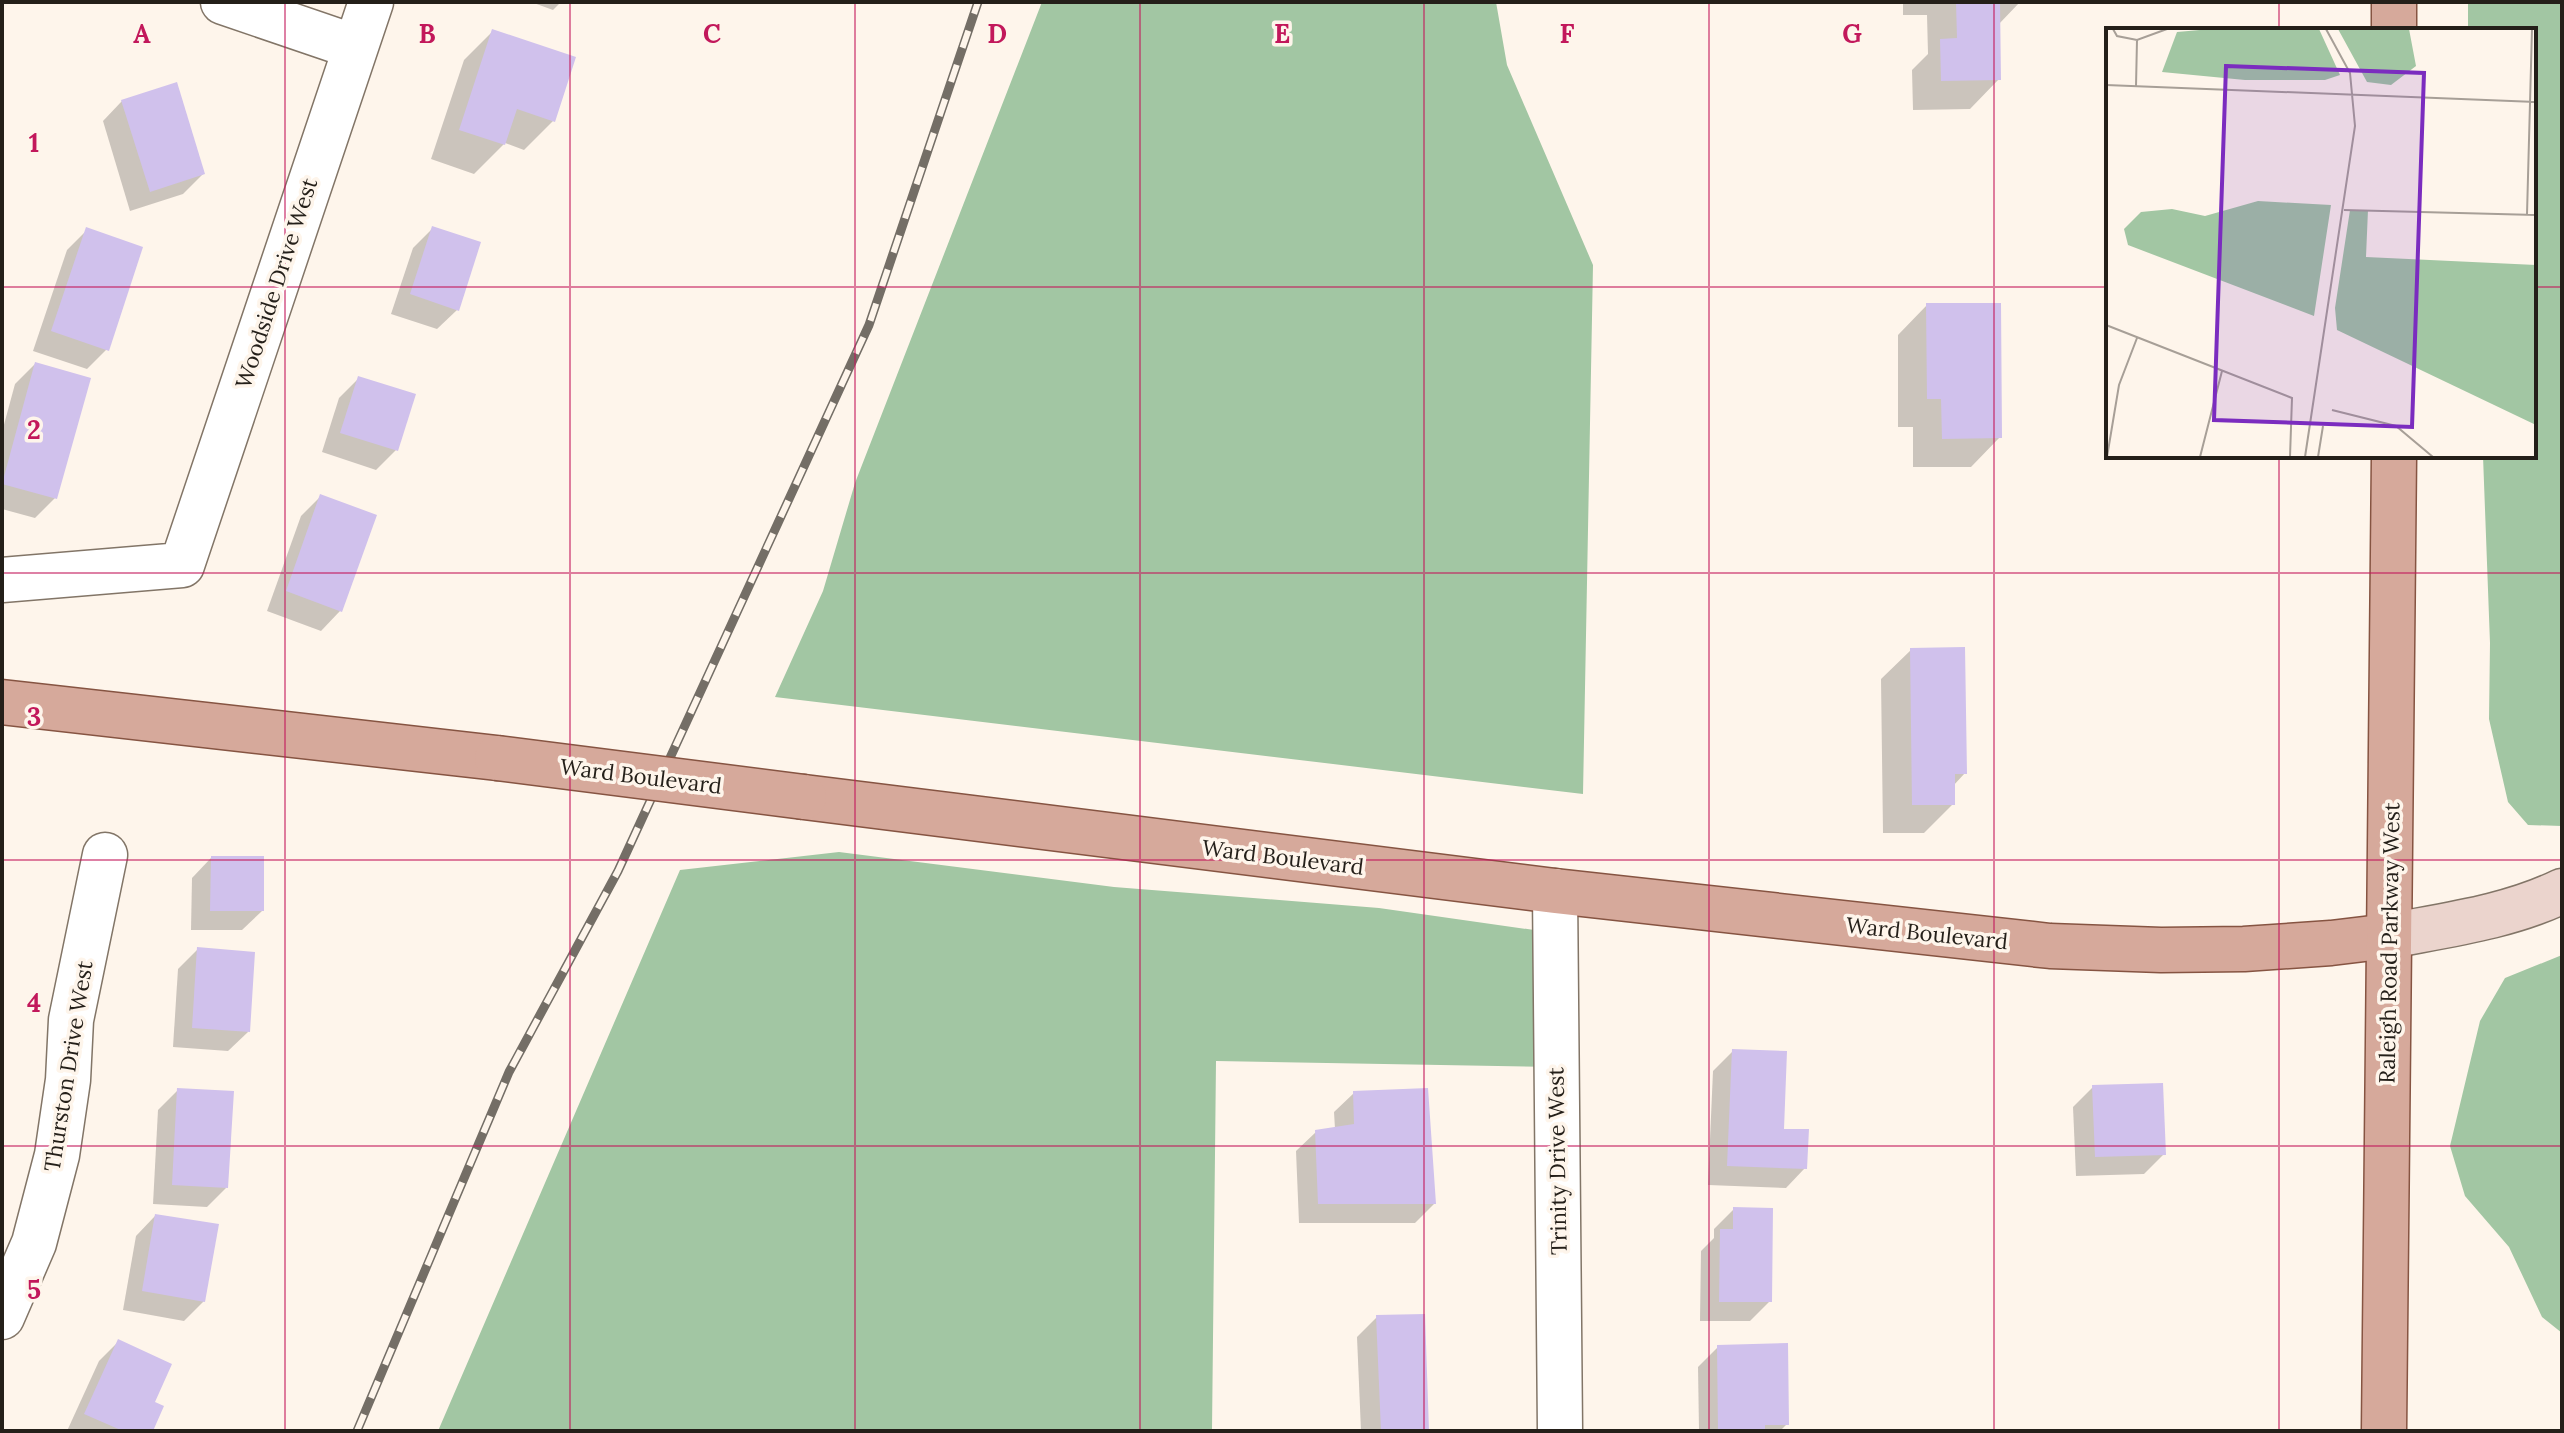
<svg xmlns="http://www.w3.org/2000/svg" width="2564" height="1433" font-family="Lora,serif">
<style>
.forest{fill:#a2c6a3}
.shadow{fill:#0003}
.building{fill:#d0c1ec}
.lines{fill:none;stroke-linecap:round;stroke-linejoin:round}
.street-casing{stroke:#827567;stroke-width:47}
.secondary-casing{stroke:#827567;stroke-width:47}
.primary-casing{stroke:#865442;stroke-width:47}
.street{stroke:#fff;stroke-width:44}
.secondary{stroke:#ebd4cd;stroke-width:44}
.primary{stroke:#d6a99b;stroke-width:44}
.rail-casing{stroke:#746e66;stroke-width:9}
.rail{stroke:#fef5eb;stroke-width:6;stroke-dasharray:18;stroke-linecap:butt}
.primary-bridge-casing{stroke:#865442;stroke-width:47;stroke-linecap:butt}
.primary-bridge{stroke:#d6a99b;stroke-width:44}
.grid{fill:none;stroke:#c2185b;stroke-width:2;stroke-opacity:0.55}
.labels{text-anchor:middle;stroke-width:7;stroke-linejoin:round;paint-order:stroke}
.street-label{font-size:22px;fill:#241f19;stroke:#fef5eb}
.inset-road{fill:none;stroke:#a79f97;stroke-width:2}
.view{fill:#7b2cbf;fill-opacity:0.15;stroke:#7b2cbf;stroke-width:4}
.inset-edge{fill:none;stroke:#241f19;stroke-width:4}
.grid-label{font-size:26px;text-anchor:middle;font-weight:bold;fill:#c2185b;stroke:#fef5eb;stroke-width:7;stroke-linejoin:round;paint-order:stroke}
</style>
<rect width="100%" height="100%" fill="#fef5eb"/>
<g class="forest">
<polygon points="1042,2 1496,2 1507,65 1593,265 1583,794 775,697 823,591 855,483"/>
<polygon points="2468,2 2562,2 2562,826 2528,825 2508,802 2489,719 2490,643 2483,456 2534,456 2534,30 2468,30"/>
<polygon points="839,852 1114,887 1379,908 1555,933 1557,1067 1216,1061 1212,1431 438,1431 680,870"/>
<polygon points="2562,955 2562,1333 2542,1317 2509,1247 2465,1196 2450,1146 2480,1021 2505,978"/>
</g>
<g class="shadow">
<polygon points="531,2 561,2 553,10"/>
<polygon points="1903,2 2020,2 1998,25 1999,79 1970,109 1913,110 1912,70 1928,54 1927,15 1903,15"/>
<polygon points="493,31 553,121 524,150 505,143 474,174 431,159 464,60"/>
<polygon points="122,101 203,174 183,194 130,211 103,121"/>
<polygon points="433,228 457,310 437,329 391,314 413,248"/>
<polygon points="87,230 107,349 87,369 33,351 67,250"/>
<polygon points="1927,305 2000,437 1971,467 1913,467 1913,427 1898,427 1898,335"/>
<polygon points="35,364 55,498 35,518 2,509 2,432 15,384"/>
<polygon points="359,378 396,450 376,470 322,452 339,398"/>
<polygon points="321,496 340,611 321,631 267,611 301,516"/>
<polygon points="1911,650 1965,773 1953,786 1953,804 1924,833 1883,833 1881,679"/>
<polygon points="211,858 262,911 242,930 191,930 192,878"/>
<polygon points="198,949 248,1032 228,1051 173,1047 178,969"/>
<polygon points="1733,1051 1805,1168 1786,1188 1708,1185 1713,1071"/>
<polygon points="2093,1087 2164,1154 2144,1174 2076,1176 2073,1107"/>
<polygon points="178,1090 226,1188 207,1207 153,1204 158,1110"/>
<polygon points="1354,1093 1434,1204 1415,1223 1299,1223 1296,1151 1316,1132 1335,1129 1334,1112"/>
<polygon points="1734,1209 1770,1301 1750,1321 1700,1321 1701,1251 1714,1238 1714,1229"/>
<polygon points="155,1216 204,1301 184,1321 123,1310 136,1236"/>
<polygon points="1377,1317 1427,1431 1361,1431 1357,1337"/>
<polygon points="119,1341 152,1403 150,1431 67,1431 99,1361"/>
<polygon points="1718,1347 1787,1424 1780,1431 1699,1431 1698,1367"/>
</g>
<g class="building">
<polygon points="1956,2 2000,2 2001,80 1941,81 1940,39 1957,38"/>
<polygon points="492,29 576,57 555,122 517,109 505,145 459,130"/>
<polygon points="177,82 205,174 150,192 121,100"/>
<polygon points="432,226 481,242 459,311 410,294"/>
<polygon points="86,227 143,247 109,351 51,331"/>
<polygon points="1926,303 2001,303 2002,438 1942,439 1941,399 1927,399"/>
<polygon points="35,362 91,378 57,499 2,484"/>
<polygon points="358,376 416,394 398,451 340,433"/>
<polygon points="320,494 377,515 342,612 286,591"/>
<polygon points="1965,647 1967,774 1955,774 1955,805 1912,805 1910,648"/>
<polygon points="211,856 264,856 264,911 210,911"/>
<polygon points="197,947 255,952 250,1032 192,1028"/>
<polygon points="1732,1049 1787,1051 1784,1129 1809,1129 1807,1169 1727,1166"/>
<polygon points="2163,1083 2166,1155 2095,1157 2092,1085"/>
<polygon points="177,1088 234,1091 228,1188 172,1185"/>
<polygon points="1428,1088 1436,1204 1318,1204 1315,1130 1354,1124 1353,1091"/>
<polygon points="1733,1207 1773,1208 1772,1302 1719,1302 1720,1229 1733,1229"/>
<polygon points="155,1214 219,1224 205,1302 142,1291"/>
<polygon points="1425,1314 1429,1431 1381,1431 1376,1315"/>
<polygon points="118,1339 172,1364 155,1402 164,1406 153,1431 123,1431 84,1414"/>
<polygon points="1788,1343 1789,1425 1765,1425 1765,1431 1718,1431 1717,1345"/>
</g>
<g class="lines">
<defs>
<g id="street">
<polyline points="223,2 355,47"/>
<polyline points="2,580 182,565 371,2"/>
<polyline points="1555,891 1560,1431"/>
<polyline points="2,1317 34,1243 57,1155 68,1080 71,1020 105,855"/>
</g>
<path id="secondary" d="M2389 936C2446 925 2509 917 2562 891"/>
<g id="primary">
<polyline points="2394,2 2394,30"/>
<polyline points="2,702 497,758"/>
<polyline points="804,797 1555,891 2050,946 2161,950 2244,949 2331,943 2389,936"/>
<polyline points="2384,1431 2394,456"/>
</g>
</defs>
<use href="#street" class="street-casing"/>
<use href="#secondary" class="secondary-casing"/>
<use href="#primary" class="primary-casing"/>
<use href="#street" class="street"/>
<use href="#secondary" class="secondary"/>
<use href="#primary" class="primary"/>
<defs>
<polyline id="rail" points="357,1431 509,1072 618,871 869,325 978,2"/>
</defs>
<use href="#rail" class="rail-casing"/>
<use href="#rail" class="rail"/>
<defs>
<polyline id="primary-bridge" points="497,758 804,797"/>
</defs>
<use href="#primary-bridge" class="primary-bridge-casing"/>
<use href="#primary-bridge" class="primary-bridge"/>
</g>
<path class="grid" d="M285 2V1431M570 2V1431M855 2V1431M1140 2V1431M1424 2V1431M1709 2V1431M1994 2V1431M2279 2V30M2 287H2108M2534 287H2562M2279 456V1431M2 573H2562M2 860H2562M2 1146H2562"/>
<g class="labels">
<g class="street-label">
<text transform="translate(276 283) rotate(-72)" y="8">Woodside Drive West</text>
<text transform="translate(641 776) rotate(7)" y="8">Ward Boulevard</text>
<text transform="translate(1283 857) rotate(7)" y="8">Ward Boulevard</text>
<text transform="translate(1927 933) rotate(6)" y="8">Ward Boulevard</text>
<text transform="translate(2389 943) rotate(-89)" y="8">Raleigh Road Parkway West</text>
<text transform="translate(68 1066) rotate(-81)" y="8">Thurston Drive West</text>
<text transform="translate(1557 1161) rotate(-91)" y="8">Trinity Drive West</text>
</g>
</g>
<g transform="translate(2106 28)">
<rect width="430" height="430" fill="#fef5eb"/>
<path d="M105 1H213L234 47 219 52H139L56 44 71 4ZM232 1H303L310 38 285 57 261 54ZM152 173 225 177 208 288 22 217 18 201 35 184 66 181 99 188ZM244 182H262L260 229 430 237V397L231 302 229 280Z" fill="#a2c6a3"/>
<path class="inset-road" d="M7 1 11 8 31 12 61 1M0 57 430 74M30 58 31 12M238 182 430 187M421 186 426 1M0 297 186 370 184 429M226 382 290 398 327 429M1 429 13 357 31 310M94 429 116 343M199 429 249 98 244 45 220 1M212 429 217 398"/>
<path class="view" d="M120 38 318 45 306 399 108 392Z"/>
<rect width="430" height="430" class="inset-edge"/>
</g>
<g class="grid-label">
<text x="142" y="43">A</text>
<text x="427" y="43">B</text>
<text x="712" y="43">C</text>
<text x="997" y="43">D</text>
<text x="1282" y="43">E</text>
<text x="1567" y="43">F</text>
<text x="1852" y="43">G</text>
<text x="34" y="152">1</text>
<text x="34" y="439">2</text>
<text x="34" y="726">3</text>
<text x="34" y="1012">4</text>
<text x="34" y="1299">5</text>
</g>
<rect width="2564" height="1433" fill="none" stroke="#241f19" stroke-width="8"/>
</svg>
